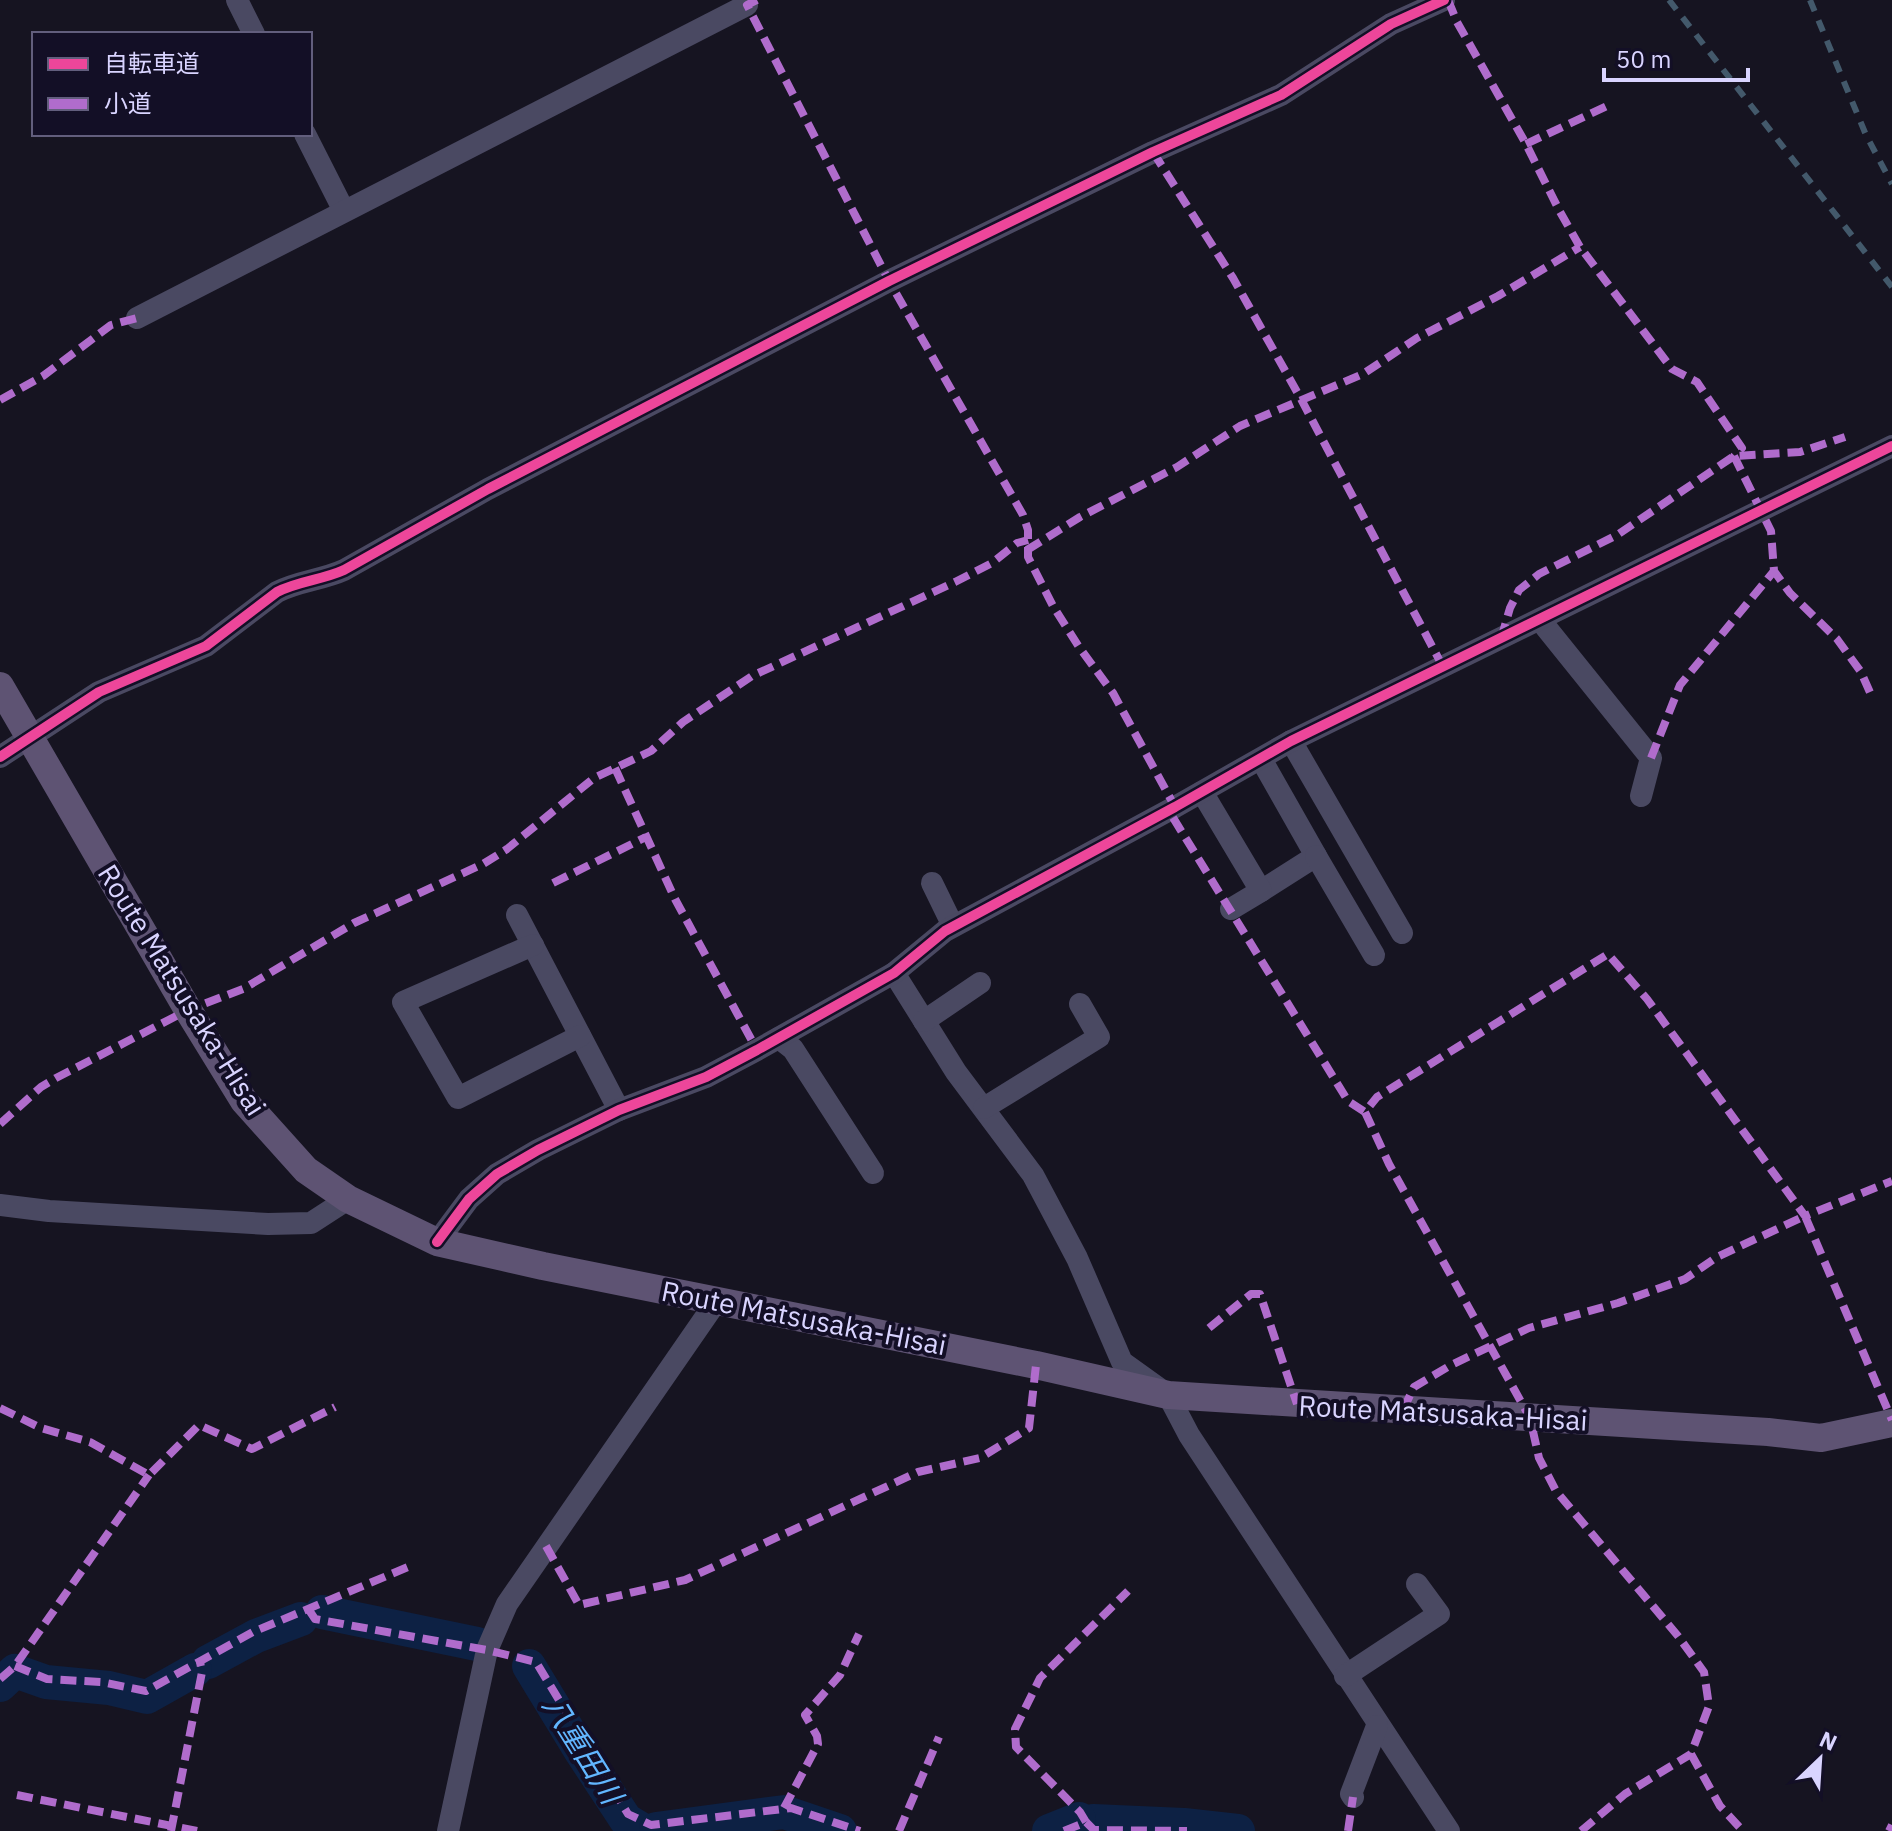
<svg xmlns="http://www.w3.org/2000/svg" width="1892" height="1831" font-family="'IBM Plex Sans','Noto Sans JP',sans-serif">
<style>
.lines{fill:none;stroke-linecap:round;stroke-linejoin:round}
.river{stroke:#0d2144;stroke-width:34}
.minor{stroke:#4a4962;stroke-width:22}
.major{stroke:#5e5373;stroke-width:28}
.rail{stroke:#43596b;stroke-width:6;stroke-dasharray:12 10;stroke-linecap:butt}
.quiet{stroke:#b06ccc;stroke-width:8;stroke-dasharray:16 8;stroke-linecap:butt}
.cycleway-casing{stroke:#130f26;stroke-width:15}
.cycleway{stroke:#ed469a;stroke-width:10}
.labels{text-anchor:middle;stroke-width:8;stroke-linejoin:round;paint-order:stroke}
.street-label{font-size:28px;fill:#d9d4ff;stroke:#130f26}
.water-label{font-size:30px;font-style:italic;fill:#62b6ff;stroke:#130f26}
</style>
<rect width="100%" height="100%" fill="#161421"/>
<g class="lines">
<g class="river">
<polyline points="322,1612 477,1644"/>
<polyline points="208,1662 256,1636 301,1619"/>
<polyline points="529,1666 580,1750 626,1820 641,1829"/>
<polyline points="0,1685 15,1671 46,1682 109,1688 147,1697 195,1670"/>
<polyline points="1093,1821 1184,1825 1238,1831"/>
<polyline points="656,1829 784,1812 840,1831"/>
<polyline points="1049,1831 1079,1819"/>
</g>
<g class="minor">
<polyline points="237,0 254,34"/>
<polyline points="305,134 344,211"/>
<polyline points="137,318 747,5 745,0"/>
<polyline points="1540,620 1651,758 1641,796"/>
<polyline points="1291,741 1402,933"/>
<path d="M0 757 99 692 206 646 277 592C298 581 322 580 344 570L488 489 889 281 1153 152 1281 95 1391 24 1444 0"/>
<polyline points="1261,759 1316,856 1261,891"/>
<polyline points="1202,792 1261,891 1231,909"/>
<polyline points="1316,856 1374,955"/>
<polyline points="932,883 953,926"/>
<polyline points="517,915 619,1110"/>
<polyline points="533,945 403,1002 458,1098 580,1036"/>
<polyline points="894,973 956,1072 1033,1175 1077,1258 1122,1362 1168,1395 1189,1435 1449,1831"/>
<polyline points="924,1021 980,983"/>
<polyline points="779,1038 793,1049 873,1173"/>
<polyline points="984,1108 1099,1037 1080,1004"/>
<polyline points="0,1205 49,1211 268,1224 311,1223 348,1199"/>
<polyline points="437,1242 469,1199 497,1174 538,1150 619,1110 706,1077 757,1050 894,973 945,931 1175,807 1291,741 1892,446"/>
<polyline points="1345,1676 1439,1614 1417,1584"/>
<polyline points="1353,1797 1351,1794 1377,1726"/>
<polyline points="448,1831 487,1650 507,1604 718,1299"/>
</g>
<polyline class="major" points="0,686 188,1010 244,1101 306,1170 348,1199 437,1242 543,1266 1036,1365 1168,1395 1768,1432 1821,1438 1892,1423"/>
<g class="rail">
<polyline points="1669,0 1892,287"/>
<polyline points="1810,0 1866,135 1892,184"/>
</g>
<g class="quiet">
<polyline points="757,0 747,5 889,281 1023,515 1028,530 1028,557 1053,606 1079,647 1113,693 1175,807 1172,816 1348,1101 1365,1112"/>
<polyline points="1448,0 1457,22 1526,144 1559,210 1580,247 1672,369 1697,382 1742,448 1734,456 1771,531 1774,571 1790,593 1837,639 1861,672 1872,697"/>
<polyline points="1526,144 1607,106"/>
<polyline points="1153,152 1233,278 1301,399 1443,667"/>
<polyline points="0,400 43,376 111,325 137,318"/>
<polyline points="1027,550 1080,517 1177,467 1240,426 1363,374 1417,338 1498,296 1580,247"/>
<polyline points="1501,639 1510,608 1519,590 1539,574 1617,535 1734,456 1800,452 1845,437"/>
<polyline points="1651,758 1680,685 1774,571"/>
<polyline points="615,768 675,899 757,1050"/>
<polyline points="553,883 646,837"/>
<polyline points="0,1124 41,1087 56,1078 188,1010 243,989 354,923 483,864 507,849 594,778 651,751 683,722 752,676 955,582 992,563 1017,543 1028,540"/>
<polyline points="1209,1328 1251,1294 1260,1294 1297,1404"/>
<polyline points="0,1408 41,1428 90,1442 149,1475 199,1425 252,1449 335,1407"/>
<polyline points="1403,1410 1414,1387 1451,1365 1529,1328 1618,1303 1685,1279 1717,1257 1805,1216 1892,1420"/>
<polyline points="546,1546 579,1605 685,1580 918,1472 980,1458 1029,1428 1036,1365"/>
<polyline points="309,1610 315,1619 487,1650 536,1662 628,1814 651,1825 791,1808 860,1831"/>
<polyline points="15,1666 47,1679 101,1682 146,1691 253,1632 408,1567"/>
<polyline points="0,1679 15,1666 149,1475"/>
<polyline points="1691,1754 1720,1806 1743,1831"/>
<polyline points="17,1795 197,1831"/>
<polyline points="784,1808 818,1744 817,1736 805,1715 840,1675 859,1634"/>
<polyline points="1086,1822 1080,1812 1016,1747 1015,1729 1040,1678 1128,1591"/>
<polyline points="171,1831 202,1672 200,1662"/>
<polyline points="899,1831 939,1737"/>
<polyline points="1064,1831 1086,1822 1094,1830 1187,1831"/>
<polyline points="1348,1831 1353,1797"/>
<polyline points="1581,1831 1625,1794 1691,1754 1709,1706 1704,1672 1678,1636 1556,1491 1539,1458 1530,1418 1389,1164 1365,1112 1377,1097 1608,954 1647,999 1805,1216 1892,1181"/>
<polyline points="1889,1831 1892,1825"/>
</g>
<defs>
<g id="cycleway">
<path d="M0 757 99 692 206 646 277 592C298 581 322 580 344 570L488 489 889 281 1153 152 1281 95 1391 24 1444 0"/>
<polyline points="437,1242 469,1199 497,1174 538,1150 619,1110 706,1077 757,1050 894,973 945,931 1175,807 1291,741 1892,446"/>
</g>
</defs>
<use href="#cycleway" class="cycleway-casing"/>
<use href="#cycleway" class="cycleway"/>
</g>
<g class="labels">
<g class="street-label">
<text transform="translate(182 990) rotate(58)" y="10">Route Matsusaka-Hisai</text>
<text transform="translate(804 1318) rotate(11)" y="10">Route Matsusaka-Hisai</text>
<text transform="translate(1443 1413) rotate(3)" y="10">Route Matsusaka-Hisai</text>
</g>
<g class="water-label">
<text transform="translate(582 1750) rotate(58)" y="10">八重田川</text>
</g>
</g>
<rect x="32" y="32" width="280" height="104" fill="#130f26" stroke="#625e7d" stroke-width="2"/>
<rect x="48" y="58" width="40" height="12" fill="#ed469a" stroke="#625e7d" stroke-width="2"/>
<text x="104" y="72" font-size="24" fill="#d9d4ff">自転車道</text>
<rect x="48" y="98" width="40" height="12" fill="#b06ccc" stroke="#625e7d" stroke-width="2"/>
<text x="104" y="112" font-size="24" fill="#d9d4ff">小道</text>
<g transform="translate(1820 1759) rotate(25)" stroke="#130f26" stroke-width="6" paint-order="stroke">
<path d="M0-6L14 30L0 20L-14 30Z" fill="#d9d4ff"/>
<text y="-12" font-size="22" font-weight="bold" text-anchor="middle" fill="#d9d4ff">N</text>
</g>
<path d="M1604 68v12h144v-12" fill="none" stroke="#d9d4ff" stroke-width="4"/>
<text x="1616" y="68" font-size="24" fill="#d9d4ff" stroke="#130f26" stroke-width="6" paint-order="stroke">50 m</text>
</svg>
